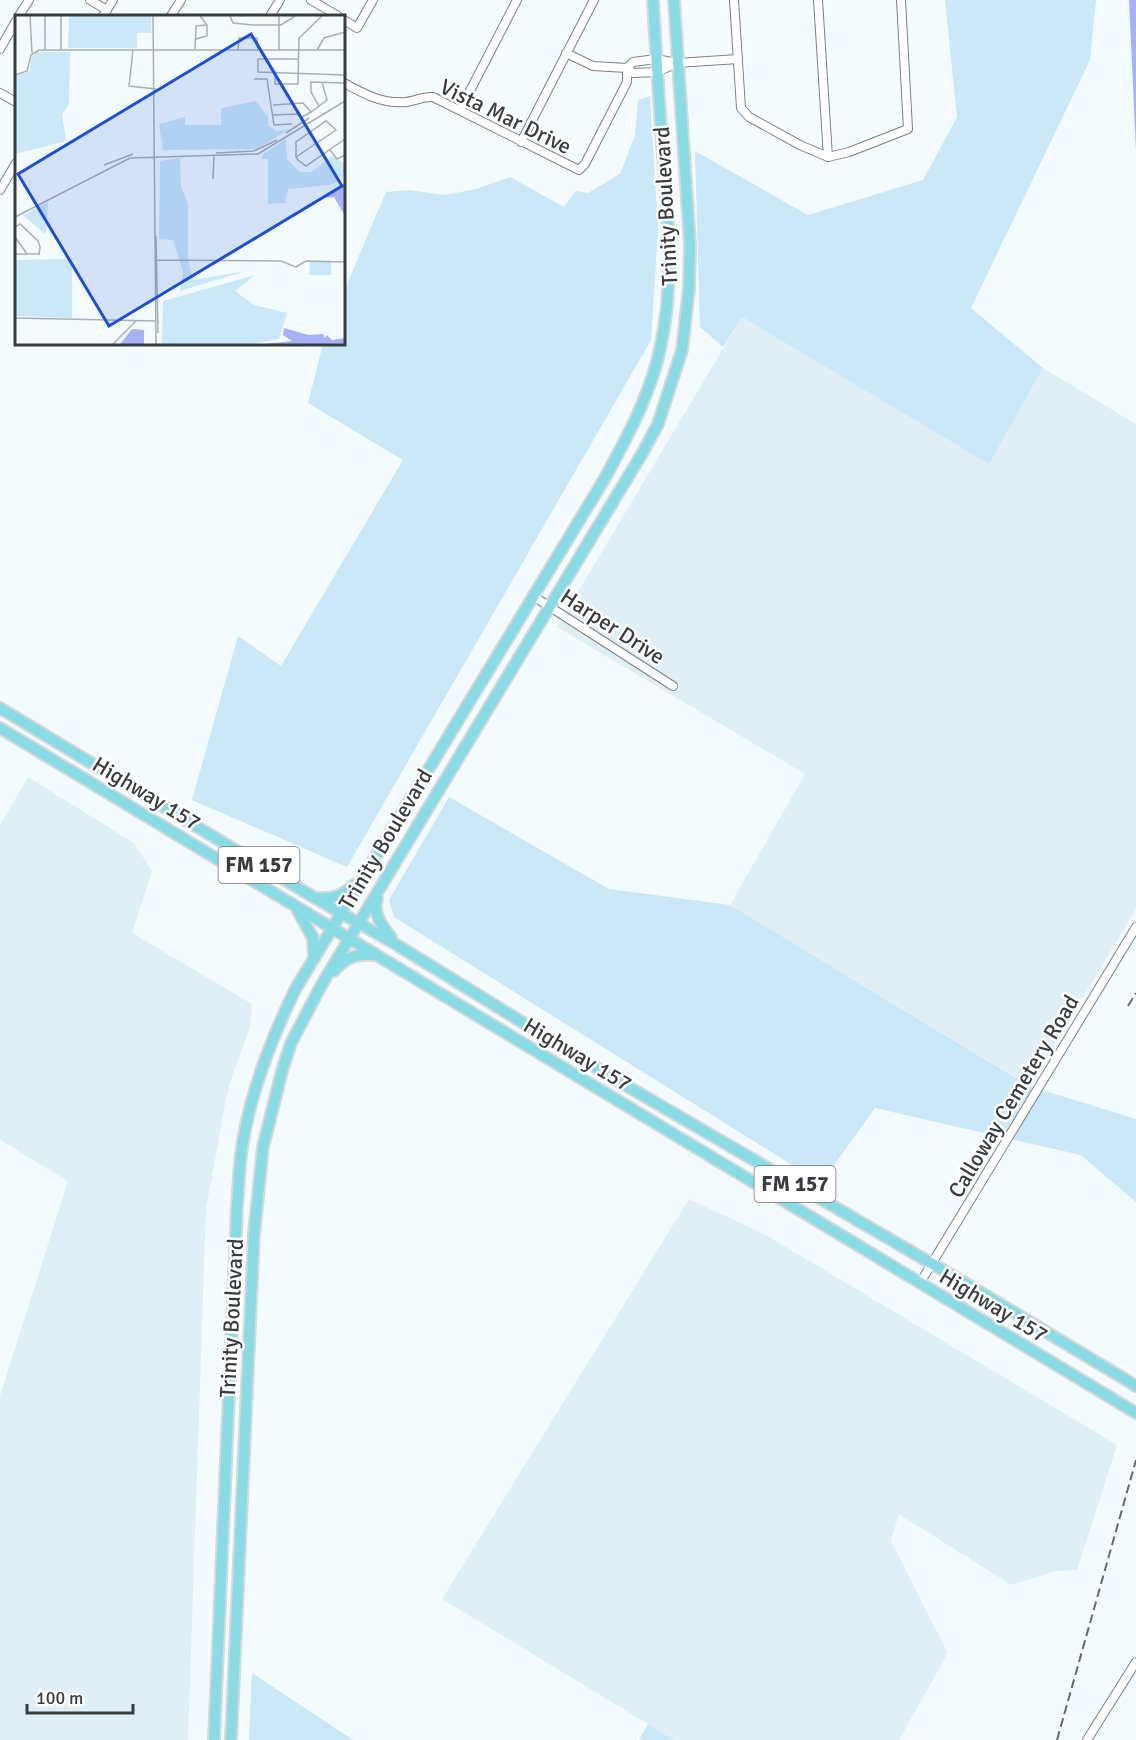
<svg xmlns="http://www.w3.org/2000/svg" width="1136" height="1740" font-family="Signika,sans-serif">
<style>
.built{fill:#e0eff6}
.green{fill:#cae8f7}
.water{fill:#a8b1f6}
.lines{fill:none;stroke-linecap:round;stroke-linejoin:round}
.minor-casing{stroke:#7a8084;stroke-width:10}
.major-casing{stroke:#d7d8d8;stroke-width:14}
.minor{stroke:#fff;stroke-width:8}
.major{stroke:#89dbe5;stroke-width:10}
.rail{stroke:#65696b;stroke-width:2;stroke-dasharray:9 4.5;stroke-linecap:butt}
.labels{text-anchor:middle;stroke-width:5;stroke-linejoin:round;paint-order:stroke}
.shield{fill:#fff;stroke:#747678;stroke-width:1.5}
.shield-label{font-size:21px;font-weight:bold;fill:#393c3e}
.street-label{font-size:22px;fill:#393c3e;stroke:#fff}
.inset-road{fill:none;stroke:#a9afb2;stroke-width:1.5}
.view{fill:#1d4ed8;fill-opacity:0.15;stroke:#1d4ed8;stroke-width:3}
.inset-edge{fill:none;stroke:#393c3e;stroke-width:3}
</style>
<rect width="100%" height="100%" fill="#f4fbff"/>
<g class="built">
<polygon points="742,317 989,463 1043,368 1136,424 1136,909 1030,1086 730,905 805,774 557,627"/>
<polygon points="28,777 134,843 152,871 132,933 252,1004 250,1027 228,1088 206,1209 188,1740 0,1740 0,1396 68,1181 0,1140 0,825"/>
<polygon points="689,1199 766,1235 1117,1445 1077,1570 1056,1571 1011,1585 899,1514 891,1541 948,1653 899,1740 674,1740 442,1599"/>
</g>
<g class="green">
<polygon points="945,0 1096,0 1090,60 971,308 1043,368 989,464 742,317 723,347 700,327 695,151 808,215 923,180 957,117"/>
<polygon points="650,96 658,229 651,340 347,867 192,800 238,636 281,666 403,460 308,403 323,344 344,344 344,291 386,192 409,190 445,195 476,189 510,177 564,207 576,191 588,193 620,174 635,136 638,100"/>
<polygon points="449,797 609,889 730,905 1029,1086 1136,1119 1136,1202 1081,1155 875,1108 821,1183 394,917 389,900"/>
<polygon points="252,1673 353,1740 249,1740"/>
<polygon points="648,1724 674,1740 639,1740"/>
</g>
<polygon class="water" points="1129,0 1136,0 1136,150"/>
<g class="lines">
<defs>
<g id="minor">
<polyline points="90,0 107,10"/>
<polyline points="311,0 338,16"/>
<polyline points="734,0 741,108 749,117 800,145 828,157 849,152 908,129 901,0"/>
<polyline points="818,0 828,157"/>
<polyline points="19,16 29,0"/>
<polyline points="103,16 113,0"/>
<polyline points="171,16 181,0"/>
<polyline points="270,16 280,0"/>
<polyline points="344,20 357,28 373,0"/>
<polyline points="0,49 16,21"/>
<polyline points="566,53 593,66 627,68 633,73 657,72 677,63"/>
<polyline points="627,68 633,62 656,59 677,63 738,59"/>
<path d="M344 83C364 94 382 104 406 102 416 101 423 96 433 97L579 170 585 164 627 82V68"/>
<polyline points="0,93 16,102"/>
<polyline points="460,110 517,0"/>
<polyline points="521,142 594,0"/>
<polyline points="0,190 16,163"/>
<polyline points="533,596 673,686"/>
<polyline points="920,1283 1136,927"/>
<polyline points="1087,1740 1136,1662"/>
</g>
<g id="major">
<polyline points="0,708 315,898 397,945 608,1075 965,1283 1136,1386"/>
<polyline points="0,728 1136,1413"/>
<path d="M317 898C333 899 342 896 354 885"/>
<path d="M377 898C373 914 381 925 391 937"/>
<polyline points="297,909 313,938 314,957"/>
<path d="M334 971C347 956 356 954 375 955"/>
<path d="M214 1740 237 1206C239 1184 239 1162 243 1141 252 1087 272 1037 296 988L605 478C627 437 650 396 660 349 675 284 668 220 663 154 659 103 656 52 653 0"/>
<polyline points="231,1740 254,1234 263,1147 282,1071 291,1043 322,984 643,452 658,424 682,350 689,288 690,245 674,0"/>
</g>
</defs>
<use href="#minor" class="minor-casing"/>
<use href="#major" class="major-casing"/>
<use href="#minor" class="minor"/>
<use href="#major" class="major"/>
<g class="rail">
<polyline points="1128,1006 1136,993"/>
<polyline points="1057,1740 1136,1460"/>
</g>
</g>
<g class="labels">
<g class="shield">
<rect x="218.5" y="847" width="81" height="36" rx="4.5"/>
<rect x="754.5" y="1166" width="81" height="36" rx="4.5"/>
</g>
<g class="shield-label">
<text x="259" y="872">FM 157</text>
<text x="795" y="1191">FM 157</text>
</g>
<g class="street-label">
<text transform="translate(506 116) rotate(26)" y="8">Vista Mar Drive</text>
<text transform="translate(665 206) rotate(-93)" y="8">Trinity Boulevard</text>
<text transform="translate(613 626) rotate(33)" y="8">Harper Drive</text>
<text transform="translate(147 793) rotate(31)" y="8">Highway 157</text>
<text transform="translate(385 839) rotate(-59)" y="8">Trinity Boulevard</text>
<text transform="translate(578 1054) rotate(31)" y="8">Highway 157</text>
<text transform="translate(1013 1096) rotate(-59)" y="8">Calloway Cemetery Road</text>
<text transform="translate(994 1305) rotate(31)" y="8">Highway 157</text>
<text transform="translate(231 1318) rotate(-87)" y="8">Trinity Boulevard</text>
</g>
</g>
<g transform="translate(15 15)">
<rect width="330" height="330" fill="#f4fbff"/>
<path d="M54 1H136V18H122V33H53ZM22 37H55L54 89 47 99 51 126 0 139V61L15 56 16 43ZM241 86 253 102V111L262 116 275 114 242 134 148 135 144 109 170 102V110H206V93ZM271 124 272 144 285 157H297L317 141 330 149V162L315 170 273 174 270 188 253 189V144H247L248 139ZM165 143 166 172 173 189V244L178 265 231 256 165 276 168 256 158 225 144 224 145 146ZM33 187 31 215 30 219 8 200ZM57 244V303L0 301V245ZM295 247H316V260H294ZM240 260 220 276 239 290 272 298 264 324 236 329H147L148 286Z" fill="#cae8f7"/>
<path d="M330 168V201L319 182 306 183ZM269 313 293 320 309 319V323L312 320 317 325 330 323V329H249L277 326 268 320ZM117 314 129 315V329H105Z" fill="#a8b1f6"/>
<path class="inset-road" d="M15 1 17 38M138 1 141 329M215 1 218 8 238 10H266L280 1M264 1V35M181 24 192 21V10L185 1M180 34 181 11 192 10M30 35V1M46 35V1M118 35 114 71 141 74M223 35 224 23H242L243 34M302 35 309 23 330 17M284 44H243V57L330 60M260 57V69H283L284 23 307 1M0 60 12 56 16 40 24 35H330M239 64H252L259 110 277 109M258 90 288 88 296 97M304 91 296 77V67L330 68M258 100 283 99 287 102 296 97 312 85 307 67M271 118 294 103M315 135 322 144 330 140M201 138 239 136 262 125M281 142 321 115 311 106 281 127V142L283 145 291 151 330 124M89 150 118 139M198 164 199 140M0 202 115 143 243 139 330 86M0 212 5 209 23 226 25 232 24 239H0M141 221 143 318M0 222 12 239M140 245 266 246 281 252 291 246 330 247M0 303 141 306M98 329 121 306"/>
<path class="view" d="M236 19 327 171 94 311 3 159Z"/>
<rect width="330" height="330" class="inset-edge"/>
</g>
<path d="M27 1704v9h106v-9" fill="none" stroke="#393c3e" stroke-width="3"/>
<text x="36" y="1704" font-size="18" fill="#393c3e" stroke="#ffffff" stroke-width="4.5" paint-order="stroke">100 m</text>
</svg>
